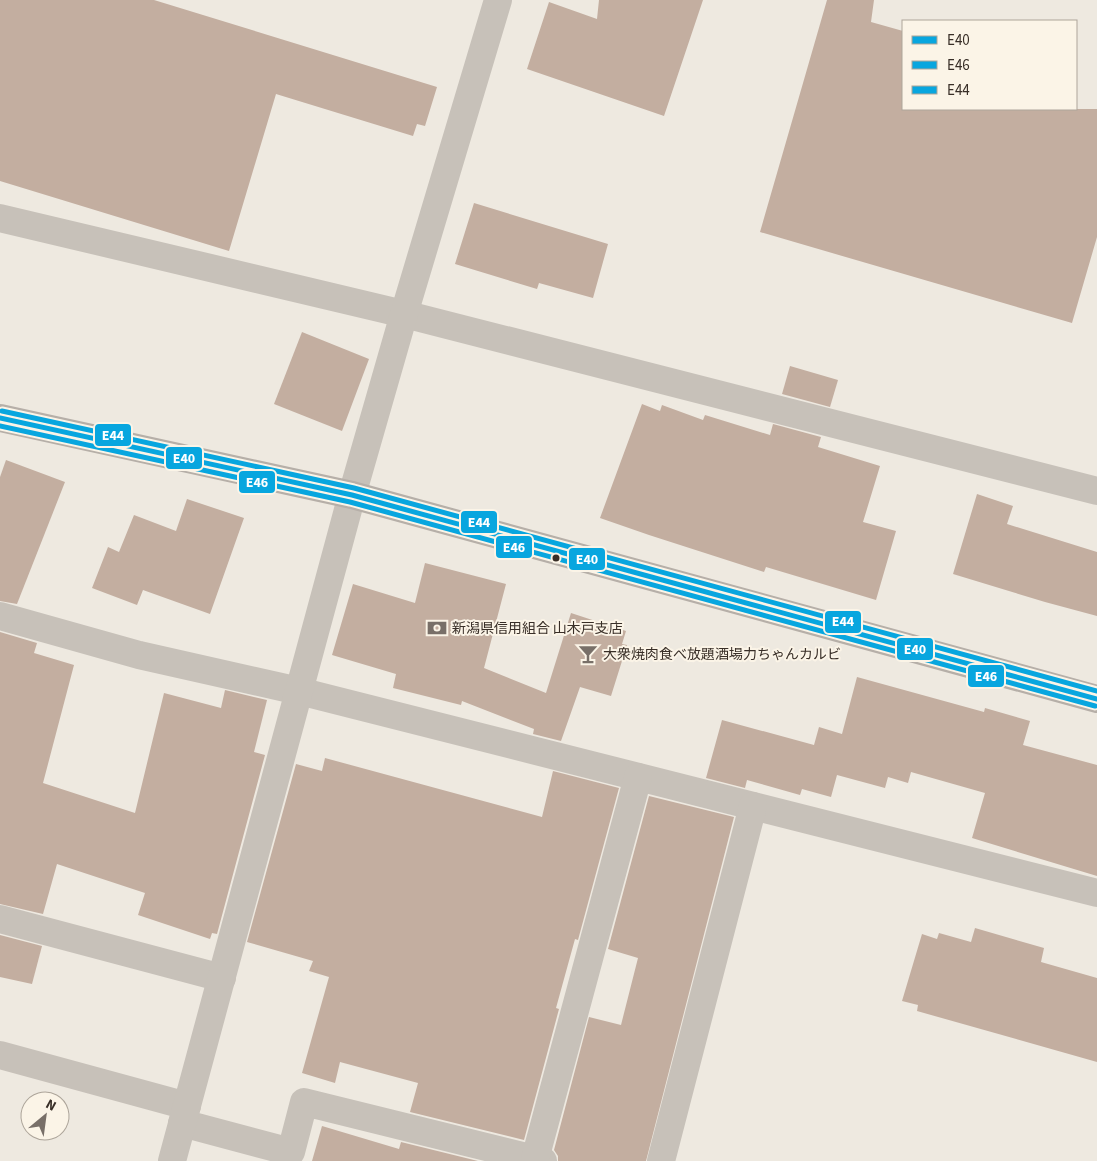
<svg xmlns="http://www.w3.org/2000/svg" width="1097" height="1161" font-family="'Source Sans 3','Noto Sans JP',sans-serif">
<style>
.building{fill:#c3aea0}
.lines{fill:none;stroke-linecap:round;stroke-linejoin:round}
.minor{stroke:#c7c1b9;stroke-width:28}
.major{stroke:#b6afa8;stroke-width:28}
.bus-1-casing{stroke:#fbf4e7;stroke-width:9}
.bus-2-casing{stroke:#fbf4e7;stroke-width:9}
.bus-3-casing{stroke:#fbf4e7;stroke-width:9}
.bus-1{stroke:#08a6df;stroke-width:5}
.bus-2{stroke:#08a6df;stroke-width:5}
.bus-3{stroke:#08a6df;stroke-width:5}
.bus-dot{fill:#382e27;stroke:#fbf4e7;stroke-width:2}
.labels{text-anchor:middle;stroke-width:4;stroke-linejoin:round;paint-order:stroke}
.poi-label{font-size:14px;fill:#382e27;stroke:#fbf4e7;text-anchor:start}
.line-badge{stroke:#fbf4e7;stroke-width:2}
.badge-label{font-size:14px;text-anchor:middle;font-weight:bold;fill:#fff}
</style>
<rect width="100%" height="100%" fill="#eee9e0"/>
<g class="building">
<polygon points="0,0 154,0 437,87 425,126 417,124 413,136 276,94 229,251 0,181"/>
<polygon points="599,0 703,0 664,116 527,69 549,2 597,19"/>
<polygon points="827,0 874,0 871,22 903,31 903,109 1097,109 1097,237 1072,323 760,232"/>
<polygon points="474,203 608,244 593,298 539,283 537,289 455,264"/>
<polygon points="302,332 369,359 342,431 274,404"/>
<polygon points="790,366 838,380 830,407 782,394"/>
<polygon points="642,404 660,411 662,405 703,420 705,415 770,435 773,424 821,437 818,447 880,466 863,522 896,531 876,600 766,567 764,572 649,535 600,518"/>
<polygon points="6,460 65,482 17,604 0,601 0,477"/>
<polygon points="977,494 1013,506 1007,524 1097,552 1097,616 1045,602 953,574"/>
<polygon points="187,499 244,518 210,614 143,590 137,605 92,588 108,547 119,552 134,515 176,531"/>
<polygon points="425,563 506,584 484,668 546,693 571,613 626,631 622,644 627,645 611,696 580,687 561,741 533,734 534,729 462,701 461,705 393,688 396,674 332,655 353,584 415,603"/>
<polygon points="0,632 37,643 34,653 74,665 43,783 135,813 164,693 221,708 225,690 267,700 254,752 265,755 217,934 212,933 210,939 138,915 145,893 57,864 43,914 0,904"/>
<polygon points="857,677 984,712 985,708 1030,721 1023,745 1097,765 1097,876 972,838 985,793 911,772 908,783 888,777 885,788 837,775 831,797 802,789 800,795 747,780 745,788 706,778 722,720 814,745 819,727 842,734"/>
<polygon points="325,758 542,817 553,771 619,788 578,940 575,939 556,1008 559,1009 524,1140 410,1112 418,1083 340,1062 335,1083 302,1073 329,977 309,971 313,961 247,942 296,764 322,771"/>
<polygon points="649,796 734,817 646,1161 558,1161 558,1156 554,1150 589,1017 621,1025 638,958 608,949"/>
<polygon points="975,928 1044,948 1041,962 1097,978 1097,1062 917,1011 918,1005 902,1001 922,934 937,939 939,933 971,942"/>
<polygon points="0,935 42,946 32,984 0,977"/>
<polygon points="322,1126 399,1149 401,1142 478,1161 312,1161"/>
</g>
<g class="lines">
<g class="minor">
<polyline points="0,218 404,314 1097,491"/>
<polyline points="0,616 139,655 299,691 1097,893"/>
<polyline points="0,919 222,978"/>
<polyline points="0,1055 187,1106"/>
<polyline points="182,1123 291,1152 304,1102 543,1161"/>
<polyline points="535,1159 638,777"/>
<polyline points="172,1161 352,495 404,314 498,0"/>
<polyline points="661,1161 753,806"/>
</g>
<polyline class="major" points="0,418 352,495 1097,699"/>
<defs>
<polyline id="bus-1" points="0,418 352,495 1097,699"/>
<polyline id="bus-2" points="0,426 350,502 1095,706"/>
<polyline id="bus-3" points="2,411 354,488 1097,691"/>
</defs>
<use href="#bus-1" class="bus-1-casing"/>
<use href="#bus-2" class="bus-2-casing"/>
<use href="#bus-3" class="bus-3-casing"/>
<use href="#bus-1" class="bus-1"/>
<use href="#bus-2" class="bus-2"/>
<use href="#bus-3" class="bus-3"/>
</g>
<defs>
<symbol id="bank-bare" viewBox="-9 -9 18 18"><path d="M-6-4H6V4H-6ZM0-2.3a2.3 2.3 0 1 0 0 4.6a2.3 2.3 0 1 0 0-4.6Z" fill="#786f68" stroke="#fbf4e7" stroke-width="2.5" paint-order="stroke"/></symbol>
<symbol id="bar-bare" viewBox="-9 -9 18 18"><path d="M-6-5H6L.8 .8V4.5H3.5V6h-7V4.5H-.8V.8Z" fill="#786f68" stroke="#fbf4e7" stroke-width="2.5" paint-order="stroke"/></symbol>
</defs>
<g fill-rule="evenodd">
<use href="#bank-bare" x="423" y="614" width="28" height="28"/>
<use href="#bar-bare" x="574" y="640" width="28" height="28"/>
</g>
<circle class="bus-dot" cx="556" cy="558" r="4.5"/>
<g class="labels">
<g class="poi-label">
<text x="452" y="633">新潟県信用組合 山木戸支店</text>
<text x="603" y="659">大衆焼肉食べ放題酒場力ちゃんカルビ</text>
</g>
</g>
<g class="line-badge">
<rect x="94" y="423" width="38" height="24" rx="5" fill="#08a6df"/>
<rect x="165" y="446" width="38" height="24" rx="5" fill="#08a6df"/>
<rect x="238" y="470" width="38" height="24" rx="5" fill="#08a6df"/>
<rect x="460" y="510" width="38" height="24" rx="5" fill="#08a6df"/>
<rect x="495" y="535" width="38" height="24" rx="5" fill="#08a6df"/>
<rect x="568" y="547" width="38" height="24" rx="5" fill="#08a6df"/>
<rect x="824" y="610" width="38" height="24" rx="5" fill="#08a6df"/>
<rect x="896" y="637" width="38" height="24" rx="5" fill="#08a6df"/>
<rect x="967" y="664" width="38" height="24" rx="5" fill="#08a6df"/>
</g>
<g class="badge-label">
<text x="113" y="440">E44</text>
<text x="184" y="463">E40</text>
<text x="257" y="487">E46</text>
<text x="479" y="527">E44</text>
<text x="514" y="552">E46</text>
<text x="587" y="564">E40</text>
<text x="843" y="626">E44</text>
<text x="915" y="654">E40</text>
<text x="986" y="681">E46</text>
</g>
<rect x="902" y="20" width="175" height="90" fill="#fbf4e7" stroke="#ada59a"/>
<rect x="912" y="36" width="25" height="8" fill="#08a6df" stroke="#ada59a"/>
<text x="947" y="45" font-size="15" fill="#382e27">E40</text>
<rect x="912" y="61" width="25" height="8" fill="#08a6df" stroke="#ada59a"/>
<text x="947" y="70" font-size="15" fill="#382e27">E46</text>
<rect x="912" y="86" width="25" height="8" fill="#08a6df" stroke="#ada59a"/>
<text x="947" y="95" font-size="15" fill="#382e27">E44</text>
<g transform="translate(45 1116) rotate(29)"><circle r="24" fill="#fbf4e7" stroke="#ada59a"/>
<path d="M0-4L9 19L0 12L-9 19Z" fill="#786f68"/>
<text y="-8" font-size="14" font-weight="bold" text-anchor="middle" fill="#382e27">N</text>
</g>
</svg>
